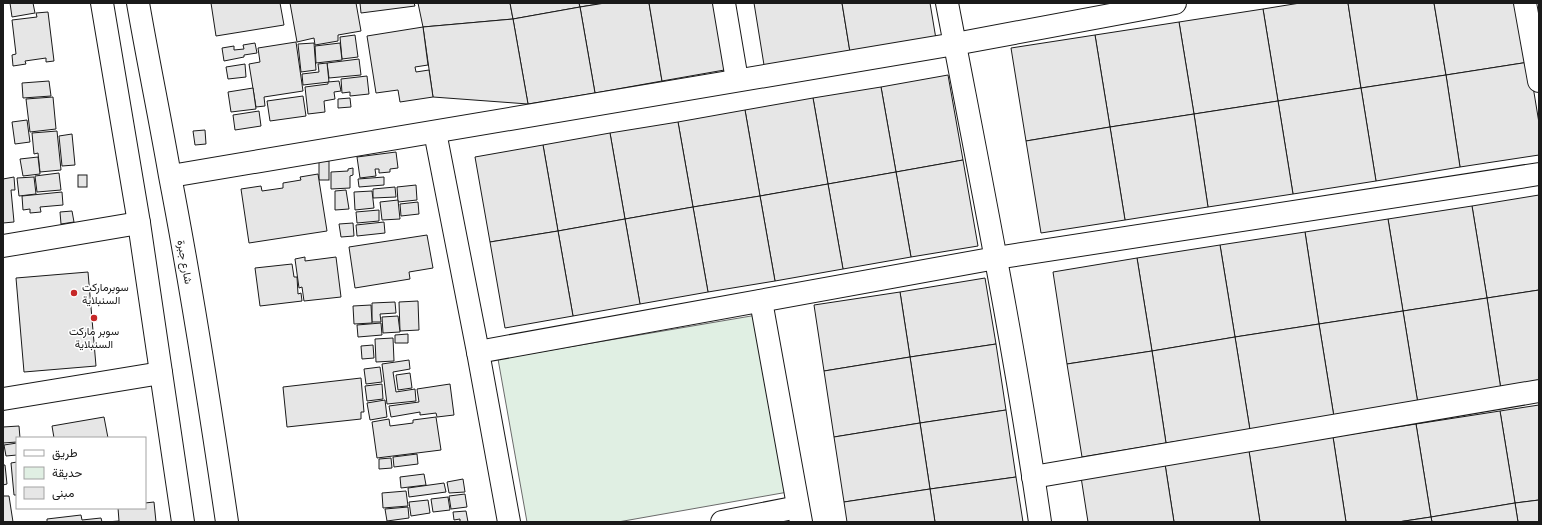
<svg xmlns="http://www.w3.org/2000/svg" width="1542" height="525" font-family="'Fira Sans Condensed',Vazirmatn,sans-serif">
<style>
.green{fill:#e0efe3;stroke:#6a6a6a}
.building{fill:#e6e6e6;stroke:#1a1a1a}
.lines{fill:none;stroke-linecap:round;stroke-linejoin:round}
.minor-casing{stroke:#1a1a1a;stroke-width:24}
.tertiary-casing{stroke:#1a1a1a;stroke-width:24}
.minor{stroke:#fff;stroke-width:22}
.tertiary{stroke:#fff;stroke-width:22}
.poi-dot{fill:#c62828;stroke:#fff;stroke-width:1.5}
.labels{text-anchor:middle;stroke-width:3;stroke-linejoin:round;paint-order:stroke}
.street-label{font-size:11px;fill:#1a1a1a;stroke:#fff}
.poi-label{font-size:11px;fill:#1a1a1a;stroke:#fff;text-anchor:start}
</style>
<rect width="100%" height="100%" fill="#fff"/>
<polygon class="green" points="757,315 788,492 618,522 527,522 498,359"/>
<g class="building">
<polygon points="10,3 33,3 35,13 12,17"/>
<polygon points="211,3 280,3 284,25 216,36"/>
<polygon points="290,3 356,3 361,31 338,35 338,41 315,45 314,38 297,42"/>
<polygon points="360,3 414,3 415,6 361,13"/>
<polygon points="418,3 510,3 513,19 423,27"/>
<polygon points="510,3 579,3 580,7 513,19"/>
<polygon points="579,3 605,3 580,7"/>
<polygon points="605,3 649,3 662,81 595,93 580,7"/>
<polygon points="649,3 718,3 730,69 662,81"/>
<polygon points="754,3 842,3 850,52 764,65"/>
<polygon points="842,3 930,3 936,39 850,52"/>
<polygon points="1300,3 1348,3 1361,88 1278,101 1263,9"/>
<polygon points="1348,3 1434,3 1446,75 1361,88"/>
<polygon points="1434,3 1520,3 1529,62 1446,75"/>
<polygon points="580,7 595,93 528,104 513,19"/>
<polygon points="1263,9 1278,101 1194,114 1179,22"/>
<polygon points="48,12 54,61 46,62 46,58 25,61 26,64 13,66 12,55 16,54 12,20 37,17 36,13"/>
<polygon points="513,19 528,104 433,97 423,27"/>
<polygon points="1179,22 1194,114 1110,127 1095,35"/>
<polygon points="423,27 428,65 415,67 416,72 429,70 433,97 400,102 398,90 376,93 367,36"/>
<polygon points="355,35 358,57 342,59 340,37"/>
<polygon points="1095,35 1110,127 1026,141 1011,48"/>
<polygon points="296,42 303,91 264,97 265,106 256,107 249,64 260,62 258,48"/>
<polygon points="255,43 257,53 244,55 244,57 224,61 222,48 234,46 234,50 244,49 243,45"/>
<polygon points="314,43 316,70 301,72 298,44"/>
<polygon points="340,43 342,60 316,63 315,46"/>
<polygon points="359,59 361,75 329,78 327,63"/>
<polygon points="1529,62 1539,123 1539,155 1460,167 1446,75"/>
<polygon points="327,63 329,82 303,85 302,74 319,72 318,64"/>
<polygon points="245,64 246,77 228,79 226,67"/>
<polygon points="948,75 963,160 896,172 881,87"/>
<polygon points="1446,75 1460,167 1376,181 1361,88"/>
<polygon points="367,76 369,94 350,96 350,92 342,93 341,79"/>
<polygon points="49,81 51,96 23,98 22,83"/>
<polygon points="339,81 341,91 334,92 335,99 324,101 325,112 308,114 305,87 328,84 328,82"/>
<polygon points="881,87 896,172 828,184 813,98"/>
<polygon points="253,88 256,109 231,112 228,92"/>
<polygon points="1361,88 1376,181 1293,194 1278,101"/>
<polygon points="303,96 306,116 270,121 267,101"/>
<polygon points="53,97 56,129 30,132 26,99"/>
<polygon points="350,98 351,107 338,108 338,99"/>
<polygon points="813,98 828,184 760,196 745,110"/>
<polygon points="1278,101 1293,194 1208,207 1194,114"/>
<polygon points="745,110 760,196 693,207 678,122"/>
<polygon points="259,111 261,126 235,130 233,115"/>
<polygon points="1194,114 1208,207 1125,220 1110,127"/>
<polygon points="27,120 30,142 15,144 12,122"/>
<polygon points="678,122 693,207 625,219 610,133"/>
<polygon points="1110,127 1125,220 1041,233 1026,141"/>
<polygon points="205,130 206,144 195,145 193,131"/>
<polygon points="57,131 61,170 40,172 38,153 34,154 32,133"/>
<polygon points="610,133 625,219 558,231 543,145"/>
<polygon points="72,134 75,165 62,166 59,136"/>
<polygon points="543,145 558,231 490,242 475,157"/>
<polygon points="396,152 398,168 390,169 390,172 379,173 379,169 375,169 376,176 360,178 357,157"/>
<polygon points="38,157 40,174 23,176 20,159"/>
<polygon points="963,160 978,246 911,257 896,172"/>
<rect x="319" y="161" width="10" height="19"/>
<polygon points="353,168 353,175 350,176 350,188 331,189 331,172 348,171 348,169"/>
<polygon points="896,172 911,257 843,269 828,184"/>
<polygon points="59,173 61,190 37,192 35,176"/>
<polygon points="318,174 327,231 249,243 241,189 261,186 262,191 283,188 283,183 301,180 300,177"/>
<rect x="78" y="175" width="9" height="12"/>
<polygon points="14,177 15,190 11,190 14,222 3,223 3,179"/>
<polygon points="34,177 36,194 19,196 17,178"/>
<polygon points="384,177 384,185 359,187 358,179"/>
<polygon points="828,184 843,269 775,281 760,196"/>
<polygon points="416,185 417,200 398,202 397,187"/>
<polygon points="395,187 396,197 373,198 373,189"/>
<polygon points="346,190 349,209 335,210 335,191"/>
<polygon points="372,191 374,208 355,210 354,192"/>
<polygon points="62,192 63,205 40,207 41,212 30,213 30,209 23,210 22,196"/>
<polygon points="1539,195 1539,290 1487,298 1472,206"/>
<polygon points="760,196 775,281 708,292 693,207"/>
<polygon points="398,200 400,219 382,220 380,202"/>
<polygon points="418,202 419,214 401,216 400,204"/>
<polygon points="1472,206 1487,298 1403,311 1388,219"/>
<polygon points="693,207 708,292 640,304 625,219"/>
<polygon points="379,210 379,221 357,223 356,212"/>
<polygon points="72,211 74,222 61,224 60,212"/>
<polygon points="625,219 640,304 573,316 558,231"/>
<polygon points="1388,219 1403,311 1319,324 1305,232"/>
<polygon points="384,222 385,233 357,236 356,225"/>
<polygon points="353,223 354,236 341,237 339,224"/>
<polygon points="558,231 573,316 505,328 490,242"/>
<polygon points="1305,232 1319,324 1235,337 1220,245"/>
<polygon points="427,235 433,268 409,272 410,279 355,288 349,247"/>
<polygon points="1220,245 1235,337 1152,351 1137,258"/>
<polygon points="305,257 305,261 336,257 341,297 304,301 302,287 299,288 295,259"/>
<polygon points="1137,258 1152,351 1067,364 1053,272"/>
<polygon points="292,264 294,277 297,277 298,294 301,293 302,301 260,306 255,268"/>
<polygon points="88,272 96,366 24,372 16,278"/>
<polygon points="985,278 996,344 910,357 900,292"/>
<polygon points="1539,290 1539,384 1501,390 1487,298"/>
<polygon points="900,292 910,357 824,371 814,305"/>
<polygon points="1487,298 1501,390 1418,404 1403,311"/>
<polygon points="418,301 419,330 400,331 399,302"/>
<polygon points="395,302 396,313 380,314 381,322 372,322 372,303"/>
<polygon points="371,305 372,323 354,324 353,306"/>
<polygon points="1403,311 1418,404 1334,417 1319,324"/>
<polygon points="398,316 400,332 383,333 382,317"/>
<polygon points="381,323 382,335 358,337 357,325"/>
<polygon points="1319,324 1334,417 1250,430 1235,337"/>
<polygon points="408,334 408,343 395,343 395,335"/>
<polygon points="1235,337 1250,430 1166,443 1152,351"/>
<polygon points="393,338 394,361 376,362 375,339"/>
<polygon points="996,344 1006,410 920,423 910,357"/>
<polygon points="373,345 374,358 362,359 361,346"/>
<polygon points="1152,351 1166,443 1082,457 1067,364"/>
<polygon points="910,357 920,423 834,437 824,371"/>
<polygon points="409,360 410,369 393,372 396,392 415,389 416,401 387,404 382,364"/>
<polygon points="380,367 382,382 366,384 364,369"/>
<polygon points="410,373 412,388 398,390 396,375"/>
<polygon points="361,378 364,412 361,412 361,419 287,427 283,387"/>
<polygon points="382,384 383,399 367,401 365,386"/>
<polygon points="450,384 454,415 437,417 436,413 420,415 420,412 391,417 389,406 419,402 417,389"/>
<polygon points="385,400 387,417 370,420 367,403"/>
<polygon points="1539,405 1539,500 1515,503 1500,411"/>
<polygon points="1006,410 1016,477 930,489 920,423"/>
<polygon points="1500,411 1515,503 1431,517 1416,424"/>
<polygon points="104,417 108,438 54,438 52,426"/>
<polygon points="436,417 441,450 377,458 372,422 389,419 390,426 413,423 413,420"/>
<polygon points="920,423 930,489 844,502 834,437"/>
<polygon points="1416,424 1431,517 1398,522 1346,522 1333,437"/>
<polygon points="19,426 20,438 17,438 17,442 3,443 3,427"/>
<polygon points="1333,437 1346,522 1260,522 1249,451"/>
<polygon points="17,443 17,455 6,456 4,445"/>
<polygon points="1249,451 1260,522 1174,522 1165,464"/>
<polygon points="417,454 418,464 394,467 393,457"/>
<polygon points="391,458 392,468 379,469 379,459"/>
<polygon points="17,462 17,495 14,495 11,463"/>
<polygon points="1165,464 1174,522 1088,522 1081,477"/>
<polygon points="3,465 5,465 7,484 3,485"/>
<polygon points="424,474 426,485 401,488 400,477"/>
<polygon points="1016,477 1023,522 935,522 930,489"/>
<polygon points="463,479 465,492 449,493 447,482"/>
<polygon points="444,483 446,492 409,497 408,488"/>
<polygon points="930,489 935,522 847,522 844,502"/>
<polygon points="406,491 408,506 383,508 382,493"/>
<polygon points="465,494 467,507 451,509 449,496"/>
<polygon points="3,496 9,496 13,522 3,522"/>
<polygon points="448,497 450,510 433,512 431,499"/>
<polygon points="428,500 430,513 411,516 409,502"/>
<polygon points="1539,500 1539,522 1518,522 1515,503"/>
<polygon points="154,502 156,522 106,522 119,521 118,508 145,508 145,503"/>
<polygon points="1515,503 1518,522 1432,522 1431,517"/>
<polygon points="408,507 409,518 387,521 385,509"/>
<polygon points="466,511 468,522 460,522 460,519 454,520 453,512"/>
<polygon points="81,515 82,520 101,518 102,522 47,522 47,519"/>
<polygon points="1431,517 1432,522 1398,522"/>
</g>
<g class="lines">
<defs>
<g id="minor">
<polyline points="724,3 737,80"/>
<path d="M947 3C980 176 1015 348 1040 522"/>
<polyline points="1525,3 1539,81"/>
<polyline points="435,132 478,352 509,522"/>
<polyline points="171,176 955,44 1175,3"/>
<polyline points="3,246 139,223"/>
<polyline points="761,301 801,522"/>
<polyline points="478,352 996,258 1539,174"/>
<polyline points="3,399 161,373"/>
<polyline points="1033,477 1539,391"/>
<polyline points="722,522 798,507"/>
</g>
<g id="tertiary">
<polyline points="102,3 139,223 183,522"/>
<path d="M138 3C148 61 160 118 170 176 192 290 210 406 227 522"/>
</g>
</defs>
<use href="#minor" class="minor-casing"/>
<use href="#tertiary" class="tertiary-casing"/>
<use href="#minor" class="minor"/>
<use href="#tertiary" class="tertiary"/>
</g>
<g class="poi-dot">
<circle cx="74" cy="293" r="4"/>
<circle cx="94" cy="318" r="4"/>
</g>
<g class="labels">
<g class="street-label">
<text transform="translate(185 262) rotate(80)" y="4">شارع جبرة</text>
</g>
<g class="poi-label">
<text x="82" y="291">سوبرماركت<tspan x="82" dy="13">السنبلاية</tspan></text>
<text x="94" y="335" text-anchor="middle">سوبر ماركت<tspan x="94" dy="13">السنبلاية</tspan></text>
</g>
</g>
<rect width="1542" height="525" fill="none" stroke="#1a1a1a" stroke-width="8"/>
<rect x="16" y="437" width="130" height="72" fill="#ffffff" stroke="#a3a3a3"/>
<rect x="24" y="450" width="20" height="6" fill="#ffffff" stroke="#a3a3a3"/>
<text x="52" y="457" font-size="12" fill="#1a1a1a">طريق</text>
<rect x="24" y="467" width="20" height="12" fill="#e0efe3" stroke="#a3a3a3"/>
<text x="52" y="477" font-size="12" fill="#1a1a1a">حديقة</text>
<rect x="24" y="487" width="20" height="12" fill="#e6e6e6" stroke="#a3a3a3"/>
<text x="52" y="497" font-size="12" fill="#1a1a1a">مبنى</text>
</svg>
